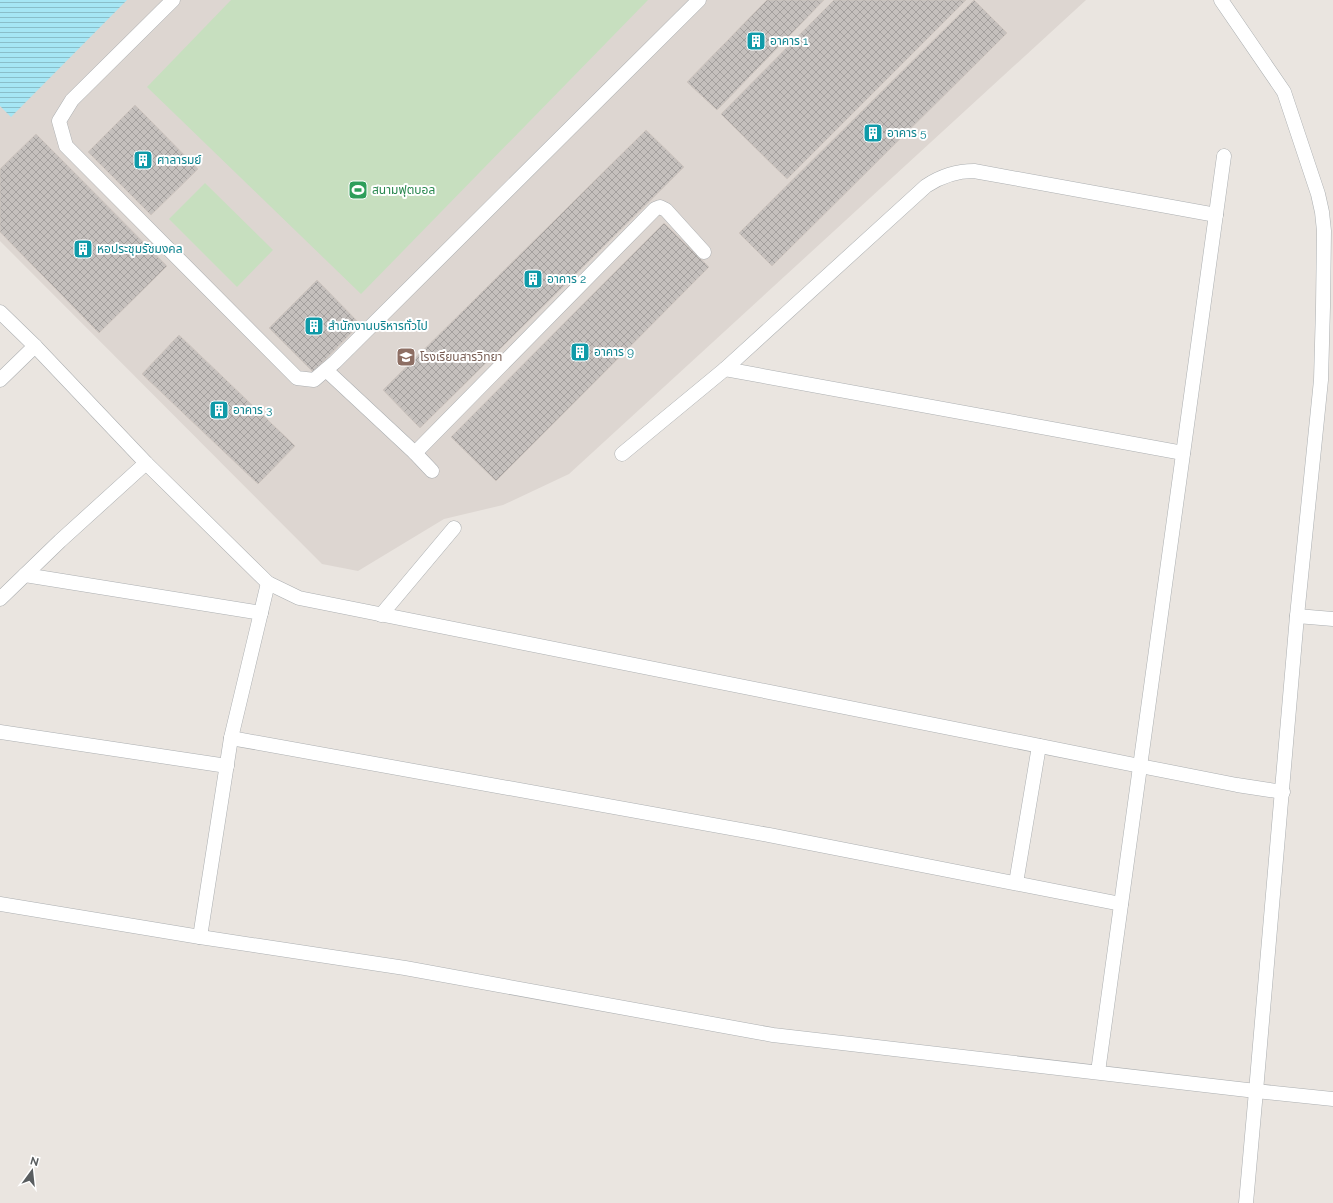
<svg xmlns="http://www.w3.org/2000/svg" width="1333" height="1203" font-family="Raleway,'Noto Sans Thai',sans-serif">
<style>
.education{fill:#ddd6d1}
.pitch{fill:#c7dfbf}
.water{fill:url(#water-rules)}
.building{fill:url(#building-cross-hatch);stroke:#cec5bf}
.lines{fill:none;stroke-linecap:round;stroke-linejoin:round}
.lane-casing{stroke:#acafb1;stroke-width:15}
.lane{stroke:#fff;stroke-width:14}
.labels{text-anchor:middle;stroke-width:4;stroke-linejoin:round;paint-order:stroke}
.culture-label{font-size:12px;fill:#0d838f;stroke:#fff;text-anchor:start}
.leisure-label{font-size:12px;fill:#27864d;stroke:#fff;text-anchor:start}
.education-label{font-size:12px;fill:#785e54;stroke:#fff;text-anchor:start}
</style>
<defs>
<pattern id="water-rules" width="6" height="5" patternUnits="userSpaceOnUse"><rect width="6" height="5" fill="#a6e6f4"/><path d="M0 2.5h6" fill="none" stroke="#8abec9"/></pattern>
<pattern id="building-cross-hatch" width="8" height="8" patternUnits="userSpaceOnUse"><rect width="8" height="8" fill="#c5c0bd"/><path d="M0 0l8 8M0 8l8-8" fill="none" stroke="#a39f9d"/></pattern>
</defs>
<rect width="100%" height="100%" fill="#eae5e0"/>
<polygon class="education" points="0,0 1086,0 569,474 503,505 444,519 358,571 322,564 0,241"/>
<g class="pitch">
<polygon points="231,0 648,0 361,294 147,87"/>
<polygon points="205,183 273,250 237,287 169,219"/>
</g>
<polygon class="water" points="0,0 127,0 11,117 0,106"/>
<g class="building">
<polygon points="767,0 824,0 717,110 687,82"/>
<polygon points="834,0 966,0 787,179 721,114"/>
<polygon points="974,0 1007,33 772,266 739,233"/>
<polygon points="135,105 198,169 151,215 88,152"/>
<polygon points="646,130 684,167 420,428 383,390"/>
<polygon points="36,134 167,266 99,333 0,232 0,169"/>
<polygon points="664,223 709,267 496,481 451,437"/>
<polygon points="317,280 360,324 313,372 269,328"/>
<polygon points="179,335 295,446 258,484 142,374"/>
</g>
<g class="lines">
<defs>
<g id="lane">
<polyline points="173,0 72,100 59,121 66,146 297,378 314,380 335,362 699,0"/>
<polyline points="1221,0 1284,92 1318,194 1322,212 1324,231 1323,307 1321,380 1297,616 1256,1091 1246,1203"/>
<polyline points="0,312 35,346 146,463 268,583 299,598 1140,766 1237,785 1283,792"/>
<polyline points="725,369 1183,453"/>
<polyline points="326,370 415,453 432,471"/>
<polyline points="0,380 35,346"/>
<polyline points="415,453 655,209 660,207 666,210 704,252"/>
<path d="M622 454 725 369 926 186C941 176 956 171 974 171L1216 215"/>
<polyline points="25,575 261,613"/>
<polyline points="0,599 60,541 146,463"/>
<polyline points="381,615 454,528"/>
<polyline points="1297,616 1333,619"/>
<polyline points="0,732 227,766"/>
<polyline points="231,738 769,835 1121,904"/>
<polyline points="1016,883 1039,746"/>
<polyline points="0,904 200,937 405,968 773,1035 1256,1091 1333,1099"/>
<polyline points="200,937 231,738 268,583"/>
<polyline points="1098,1072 1224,156"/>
</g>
</defs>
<use href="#lane" class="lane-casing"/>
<use href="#lane" class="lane"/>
</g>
<defs>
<symbol id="building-square" viewBox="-11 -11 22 22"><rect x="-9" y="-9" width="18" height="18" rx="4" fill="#0f9aa8" stroke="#fff"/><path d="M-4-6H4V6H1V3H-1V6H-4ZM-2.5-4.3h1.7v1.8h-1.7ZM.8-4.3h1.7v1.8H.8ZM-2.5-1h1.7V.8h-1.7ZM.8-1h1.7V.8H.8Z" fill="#fff"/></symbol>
<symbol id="stadium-square" viewBox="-11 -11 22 22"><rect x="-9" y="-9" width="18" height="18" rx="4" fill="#2e9e5b" stroke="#fff"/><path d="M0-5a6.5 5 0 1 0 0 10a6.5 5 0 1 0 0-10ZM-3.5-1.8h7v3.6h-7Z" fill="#fff"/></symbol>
<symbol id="school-square" viewBox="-11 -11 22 22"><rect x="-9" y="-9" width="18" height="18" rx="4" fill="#8d6e63" stroke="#fff"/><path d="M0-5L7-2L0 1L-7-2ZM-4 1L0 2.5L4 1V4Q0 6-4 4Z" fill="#fff"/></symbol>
</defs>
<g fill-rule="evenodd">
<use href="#building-square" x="745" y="30" width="22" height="22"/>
<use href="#building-square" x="862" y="122" width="22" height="22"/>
<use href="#building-square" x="132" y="149" width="22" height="22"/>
<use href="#stadium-square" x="347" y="179" width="22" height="22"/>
<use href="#building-square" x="72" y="238" width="22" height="22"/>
<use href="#building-square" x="522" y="268" width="22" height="22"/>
<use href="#building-square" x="303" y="315" width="22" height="22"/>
<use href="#building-square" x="569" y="341" width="22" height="22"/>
<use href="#school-square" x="395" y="346" width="22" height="22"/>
<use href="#building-square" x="208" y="399" width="22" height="22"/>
</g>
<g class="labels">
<g class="culture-label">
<text x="770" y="45">อาคาร 1</text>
<text x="887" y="137">อาคาร 5</text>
<text x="157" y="164">ศาลารมย์</text>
<text x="97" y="253">หอประชุมรัชมงคล</text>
<text x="547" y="283">อาคาร 2</text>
<text x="328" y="330">สำนักงานบริหารทั่วไป</text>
<text x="594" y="356">อาคาร 9</text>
<text x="233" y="414">อาคาร 3</text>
</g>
<g class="leisure-label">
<text x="372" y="194">สนามฟุตบอล</text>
</g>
<g class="education-label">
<text x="420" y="361">โรงเรียนสารวิทยา</text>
</g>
</g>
<g transform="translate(32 1171) rotate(15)" stroke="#ffffff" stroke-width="3" paint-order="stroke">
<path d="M0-3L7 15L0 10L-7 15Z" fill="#595d5f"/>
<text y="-6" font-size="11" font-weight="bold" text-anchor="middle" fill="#595d5f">N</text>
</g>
</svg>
